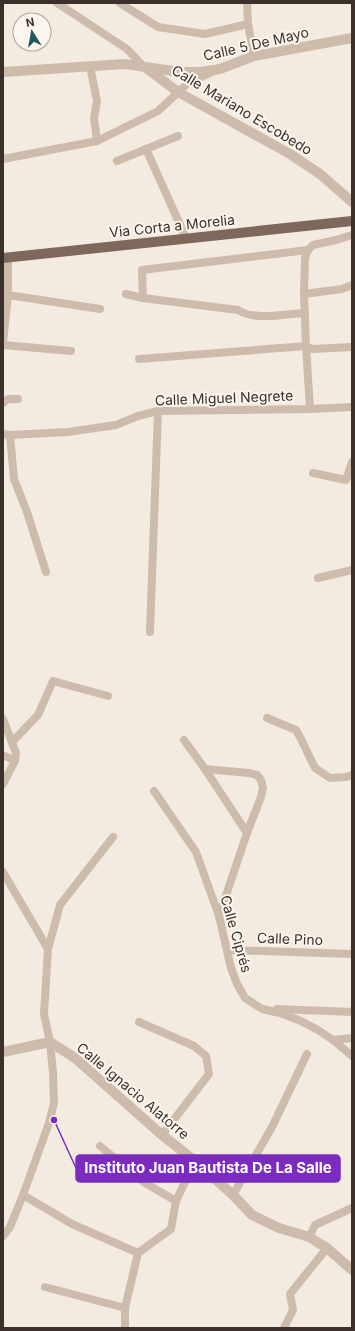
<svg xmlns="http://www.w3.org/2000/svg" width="355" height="1331" font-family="Inter,sans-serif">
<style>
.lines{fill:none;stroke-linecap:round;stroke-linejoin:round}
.minor{stroke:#cdbcab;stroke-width:8}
.tertiary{stroke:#cdbcab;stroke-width:10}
.primary{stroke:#7d685b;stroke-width:10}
.labels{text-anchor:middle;stroke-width:4;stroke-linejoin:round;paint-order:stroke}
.street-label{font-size:14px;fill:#3b302a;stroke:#fbf5ed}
.leader{fill:none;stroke:#7b2cbf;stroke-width:1.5}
.callout-dot{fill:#7b2cbf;stroke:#fbf5ed;stroke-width:1.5}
.callout{fill:#7b2cbf;stroke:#7b2cbf;stroke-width:1.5}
.callout-label{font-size:15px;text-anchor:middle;font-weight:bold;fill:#fff}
</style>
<rect width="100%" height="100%" fill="#f4ebe0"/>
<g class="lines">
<g class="minor">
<polyline points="57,3 127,49 143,66"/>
<polyline points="120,3 158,27 205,34 248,24"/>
<polyline points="247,3 248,24 254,56"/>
<polyline points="90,66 97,101 94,118 97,141"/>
<polyline points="146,149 186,238"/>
<polyline points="3,159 97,141 158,111 187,84 212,72"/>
<polyline points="117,161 178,136"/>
<path d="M126 294 143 298 238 310C255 321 286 314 305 313"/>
<polyline points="304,294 342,289 352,285"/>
<polyline points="8,295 100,309"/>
<polyline points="143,298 142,270 308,250"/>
<polyline points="3,342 8,295 8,257"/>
<polyline points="3,345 71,351"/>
<polyline points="139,359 306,346 312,349 352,347"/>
<polyline points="3,403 8,399 18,399"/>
<polyline points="310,409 306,346 304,294 305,258 308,250 313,245 336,240 352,235"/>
<polyline points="3,434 10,435 68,432 116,425 138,416 158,411 310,409 352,407"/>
<polyline points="10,435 14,479 27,512 46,572"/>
<polyline points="313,473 346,480 352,462"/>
<polyline points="318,578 352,570"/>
<polyline points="150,632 158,411"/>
<polyline points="267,718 296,730 300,737 315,768 330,778 346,777 352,775"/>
<polyline points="3,719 16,753 15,761 3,784"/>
<polyline points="184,740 205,769 247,833"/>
<polyline points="12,742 38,715 53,681 108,696"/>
<polyline points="3,755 15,761"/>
<polyline points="205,769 249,773 257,775 261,780 263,788 261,797 247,833 219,916"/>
<polyline points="154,791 196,852 219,916 231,968 237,984 245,998 262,1009 280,1013 301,1021 318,1030 333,1040 352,1056"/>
<polyline points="3,872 48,949 44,1014 50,1042 53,1073 54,1103 49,1123 23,1195 10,1227 3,1236"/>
<polyline points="48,949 60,905 113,837"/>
<polyline points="228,950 352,954"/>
<polyline points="277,1009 352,1012"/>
<polyline points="139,1022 194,1046 206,1056 209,1074 162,1135"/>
<polyline points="333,1040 352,1038"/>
<polyline points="100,1146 145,1183 176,1201"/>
<polyline points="23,1195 72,1224 138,1253"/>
<polyline points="233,1195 272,1127 307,1054"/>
<polyline points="309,1237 315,1225 352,1208"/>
<polyline points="45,1287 125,1308"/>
<polyline points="125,1328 125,1308 138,1253 171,1229 176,1201 195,1161"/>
<polyline points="284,1328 293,1310 290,1294 327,1248"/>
</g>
<g class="tertiary">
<polyline points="145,67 178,92 290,154 320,174 352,202"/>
<polyline points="3,72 125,64 180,72 201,72 220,69 254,56 352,38"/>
<polyline points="3,1052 50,1042 75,1058 162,1135 195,1161 233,1195 252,1215 279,1228 309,1237 327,1248 352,1270"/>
</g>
<polyline class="primary" points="3,258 352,221"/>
</g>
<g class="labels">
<g class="street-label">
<text transform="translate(256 44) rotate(-13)" y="5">Calle 5 De Mayo</text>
<text transform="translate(242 110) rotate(31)" y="5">Calle Mariano Escobedo</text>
<text transform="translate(172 226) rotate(-6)" y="5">Via Corta a Morelia</text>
<text transform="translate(224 398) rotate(-2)" y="5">Calle Miguel Negrete</text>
<text transform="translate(236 934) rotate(74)" y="5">Calle Ciprés</text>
<text transform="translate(290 939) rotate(2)" y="5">Calle Pino</text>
<text transform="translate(133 1091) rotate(40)" y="5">Calle Ignacio Alatorre</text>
</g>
</g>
<path class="leader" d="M54 1120L76 1168"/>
<circle class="callout-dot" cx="54" cy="1120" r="4"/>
<rect class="callout" x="76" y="1155" width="264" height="27" rx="4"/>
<g class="callout-label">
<text x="208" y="1173">Instituto Juan Bautista De La Salle</text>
</g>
<rect width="355" height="1331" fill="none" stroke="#3b302a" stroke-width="8"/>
<g transform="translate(32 32) rotate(349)"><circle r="19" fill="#fbf5ed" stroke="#aea69f"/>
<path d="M0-3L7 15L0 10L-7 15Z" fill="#1e585f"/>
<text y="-6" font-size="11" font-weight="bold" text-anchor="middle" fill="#3b302a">N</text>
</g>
</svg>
